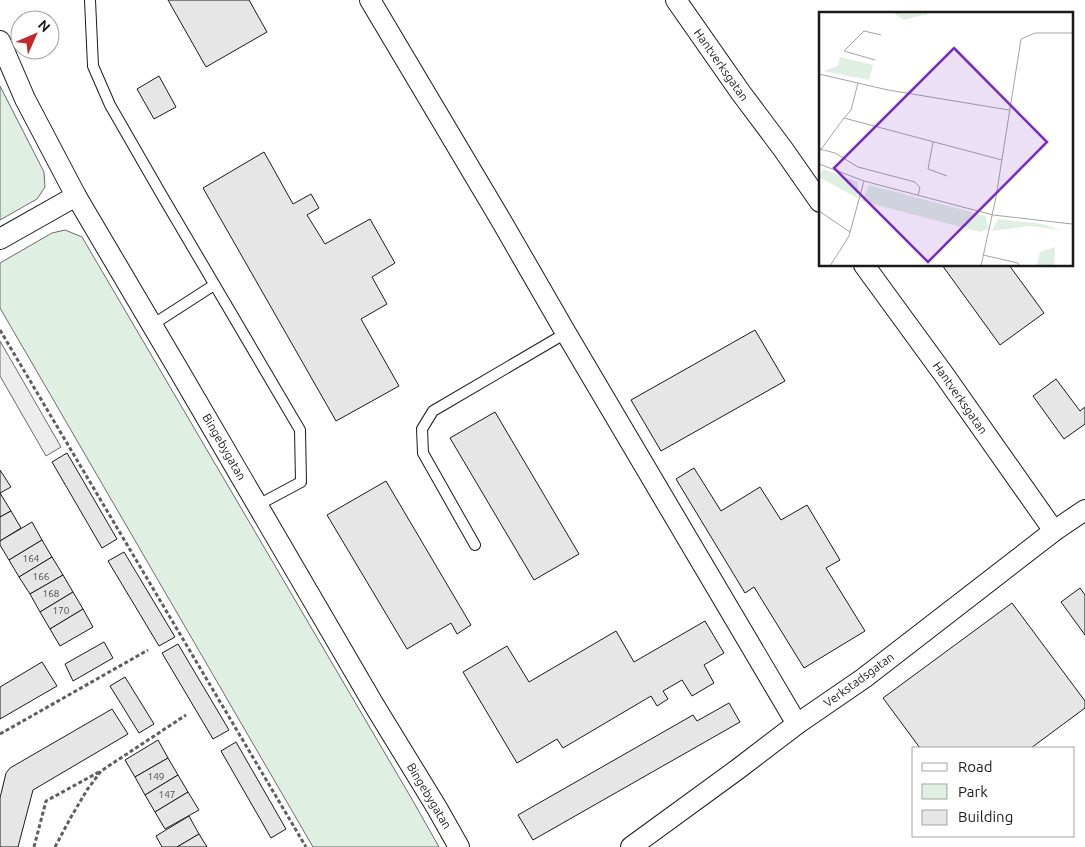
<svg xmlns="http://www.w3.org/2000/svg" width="1085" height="847" font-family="Ubuntu,sans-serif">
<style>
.green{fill:#e0efe3;stroke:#6a6a6a}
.parking{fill:#ededed;stroke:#6a6a6a}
.building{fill:#e6e6e6;stroke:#1a1a1a}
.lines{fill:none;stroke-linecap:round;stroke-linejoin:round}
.lane-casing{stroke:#1a1a1a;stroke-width:12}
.street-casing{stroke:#1a1a1a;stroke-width:22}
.path{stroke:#5f5f5f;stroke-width:3;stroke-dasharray:4 2.5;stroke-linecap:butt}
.lane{stroke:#fff;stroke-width:10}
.street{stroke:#fff;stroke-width:20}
.labels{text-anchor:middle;stroke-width:4;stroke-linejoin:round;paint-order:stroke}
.number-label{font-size:10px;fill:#4d4d4d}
.street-label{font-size:12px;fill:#1a1a1a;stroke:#fff}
.inset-road{fill:none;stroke:#a3a3a3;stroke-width:1}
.view{fill:#7b2cbf;fill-opacity:0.15;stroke:#7b2cbf;stroke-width:2.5}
.inset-edge{fill:none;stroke:#1a1a1a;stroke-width:2.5}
</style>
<rect width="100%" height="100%" fill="#fff"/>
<g class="green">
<polygon points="0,86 44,172 45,187 37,199 0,220"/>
<polygon points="65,230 82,237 413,801 439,847 313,847 0,308 0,263 52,233"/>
</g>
<polygon class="parking" points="0,341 61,447 46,456 0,376"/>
<g class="building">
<polygon points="168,0 249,0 267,32 206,67"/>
<polygon points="159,76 176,107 154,119 137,89"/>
<polygon points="264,152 293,204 311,194 319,208 307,215 325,244 370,219 395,263 372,277 387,304 361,319 399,386 336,421 203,188"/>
<polygon points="942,265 1009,265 1044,313 1000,345"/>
<polygon points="755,330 785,381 661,451 631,400"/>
<polygon points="1056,379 1080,411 1085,407 1085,424 1064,439 1033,396"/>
<polygon points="495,412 579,554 534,580 450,438"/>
<polygon points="67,453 117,539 102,548 52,462"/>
<polygon points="694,468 721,511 760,487 781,520 807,505 840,560 826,568 865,631 804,668 754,587 745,593 676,479"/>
<polygon points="0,470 11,487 0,493"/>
<polygon points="386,481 471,625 457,634 451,623 407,649 327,515"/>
<polygon points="0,493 11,511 0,517"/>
<polygon points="11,511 21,528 0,541 0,517"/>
<polygon points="32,522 42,540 9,560 0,545 0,541"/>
<polygon points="42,540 52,557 19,577 9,560"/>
<polygon points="124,552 175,637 159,646 108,561"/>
<polygon points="52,557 63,575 30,594 19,577"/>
<polygon points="63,575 73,592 40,612 30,594"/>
<polygon points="1080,588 1085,595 1085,635 1061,602"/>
<polygon points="73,592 83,609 50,629 40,612"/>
<polygon points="1012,603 1085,701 1085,708 1031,748 920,748 883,698"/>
<polygon points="83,609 93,627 60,646 50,629"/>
<polygon points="705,621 724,653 704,665 714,683 692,696 682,680 663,691 668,699 657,706 651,696 563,748 557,739 517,763 463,672 507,646 529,682 616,631 634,662"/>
<polygon points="104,642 113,658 73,681 65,664"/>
<polygon points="178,644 229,730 213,739 162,653"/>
<polygon points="42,662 57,686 0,719 0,687"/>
<polygon points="125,677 154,724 139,733 110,686"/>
<polygon points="729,703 740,722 533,840 518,815 693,715 697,721"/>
<polygon points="112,709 128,734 33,790 18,847 0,847 0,798 6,773 10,768"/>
<polygon points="158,740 168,758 135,777 125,760"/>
<polygon points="236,742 286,829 271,838 221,751"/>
<polygon points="168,758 178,775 145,795 135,777"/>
<polygon points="178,775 188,792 155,812 145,795"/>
<polygon points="188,792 199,810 165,829 155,812"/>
<polygon points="189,816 199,834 177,847 162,847 156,836"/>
<polygon points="199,834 207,847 177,847"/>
</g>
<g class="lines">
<defs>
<g id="lane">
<polyline points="90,0 93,66 110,105 160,192 300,430 301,482 258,505"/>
<polyline points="152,325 214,285"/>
<polyline points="475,545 423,453 422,429 433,411 566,333"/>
</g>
<g id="street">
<polyline points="370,0 502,222 566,333 797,724"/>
<polyline points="676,0 741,93 783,149 820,202"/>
<polyline points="0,41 25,99 76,196 178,369 374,705 437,808 459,847"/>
<polyline points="0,239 76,196"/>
<polyline points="864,265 945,376 1054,531"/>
<polyline points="631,847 738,769 797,724 864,678 1054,531 1085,510"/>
</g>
</defs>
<use href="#lane" class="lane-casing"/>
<use href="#street" class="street-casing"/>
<g class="path">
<polyline points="0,330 306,847"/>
<polyline points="0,734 148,650"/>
<polyline points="34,847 46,801 99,772"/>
<polyline points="55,847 71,817 87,790 101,771 186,715"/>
</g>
<use href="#lane" class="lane"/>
<use href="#street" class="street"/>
</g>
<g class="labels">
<g class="number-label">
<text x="31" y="562">164</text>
<text x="41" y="580">166</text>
<text x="51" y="597">168</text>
<text x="61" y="614">170</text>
<text x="156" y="780">149</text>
<text x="167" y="798">147</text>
</g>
<g class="street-label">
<text transform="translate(721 65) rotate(55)" y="4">Hantverksgatan</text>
<text transform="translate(960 398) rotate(55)" y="4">Hantverksgatan</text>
<text transform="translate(224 447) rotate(60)" y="4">Bingebygatan</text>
<text transform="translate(859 680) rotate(-36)" y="4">Verkstadsgatan</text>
<text transform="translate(429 796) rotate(59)" y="4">Bingebygatan</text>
</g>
</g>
<g transform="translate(819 12)">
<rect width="254" height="254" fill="#fff"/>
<path d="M73 0H108V2L85 8ZM21 45 54 53 50 68 4 59 19 54ZM4 157 39 170 38 186 0 165ZM50 173 167 204 169 217 161 220 43 189ZM179 207 223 212 242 218 210 214 173 219ZM236 235 235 254H218L221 240Z" fill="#e0efe3"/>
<path class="inset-road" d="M56 48 25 39 45 19 62 23M0 62 69 78 190 98M39 71 32 98 25 106 183 148M114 130 109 157 128 164M1 137 16 141 39 155 96 170 101 176 99 183M0 140 25 106M0 152 45 169 174 203 253 212M254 194V218M0 199 31 220M164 243 199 251 200 254M11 254 30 224 45 169M162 254 177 185 202 27 216 21H254"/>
<path class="view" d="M135 36 228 130 109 250 15 156Z"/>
<rect width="254" height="254" class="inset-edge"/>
</g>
<rect x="912" y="747" width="162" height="90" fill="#ffffff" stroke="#a3a3a3"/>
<rect x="922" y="763" width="25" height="8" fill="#ffffff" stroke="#a3a3a3"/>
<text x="958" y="772" font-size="15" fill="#1a1a1a">Road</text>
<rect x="922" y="784" width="25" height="15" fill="#e0efe3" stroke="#a3a3a3"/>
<text x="958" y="797" font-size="15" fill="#1a1a1a">Park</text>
<rect x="922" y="810" width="25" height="15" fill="#e6e6e6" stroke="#a3a3a3"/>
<text x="958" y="822" font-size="15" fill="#1a1a1a">Building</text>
<g transform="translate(35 35) rotate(45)"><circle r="24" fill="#ffffff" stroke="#a3a3a3"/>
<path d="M0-4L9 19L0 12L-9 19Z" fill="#c62828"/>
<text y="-8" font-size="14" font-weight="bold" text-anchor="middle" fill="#1a1a1a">N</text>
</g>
</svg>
